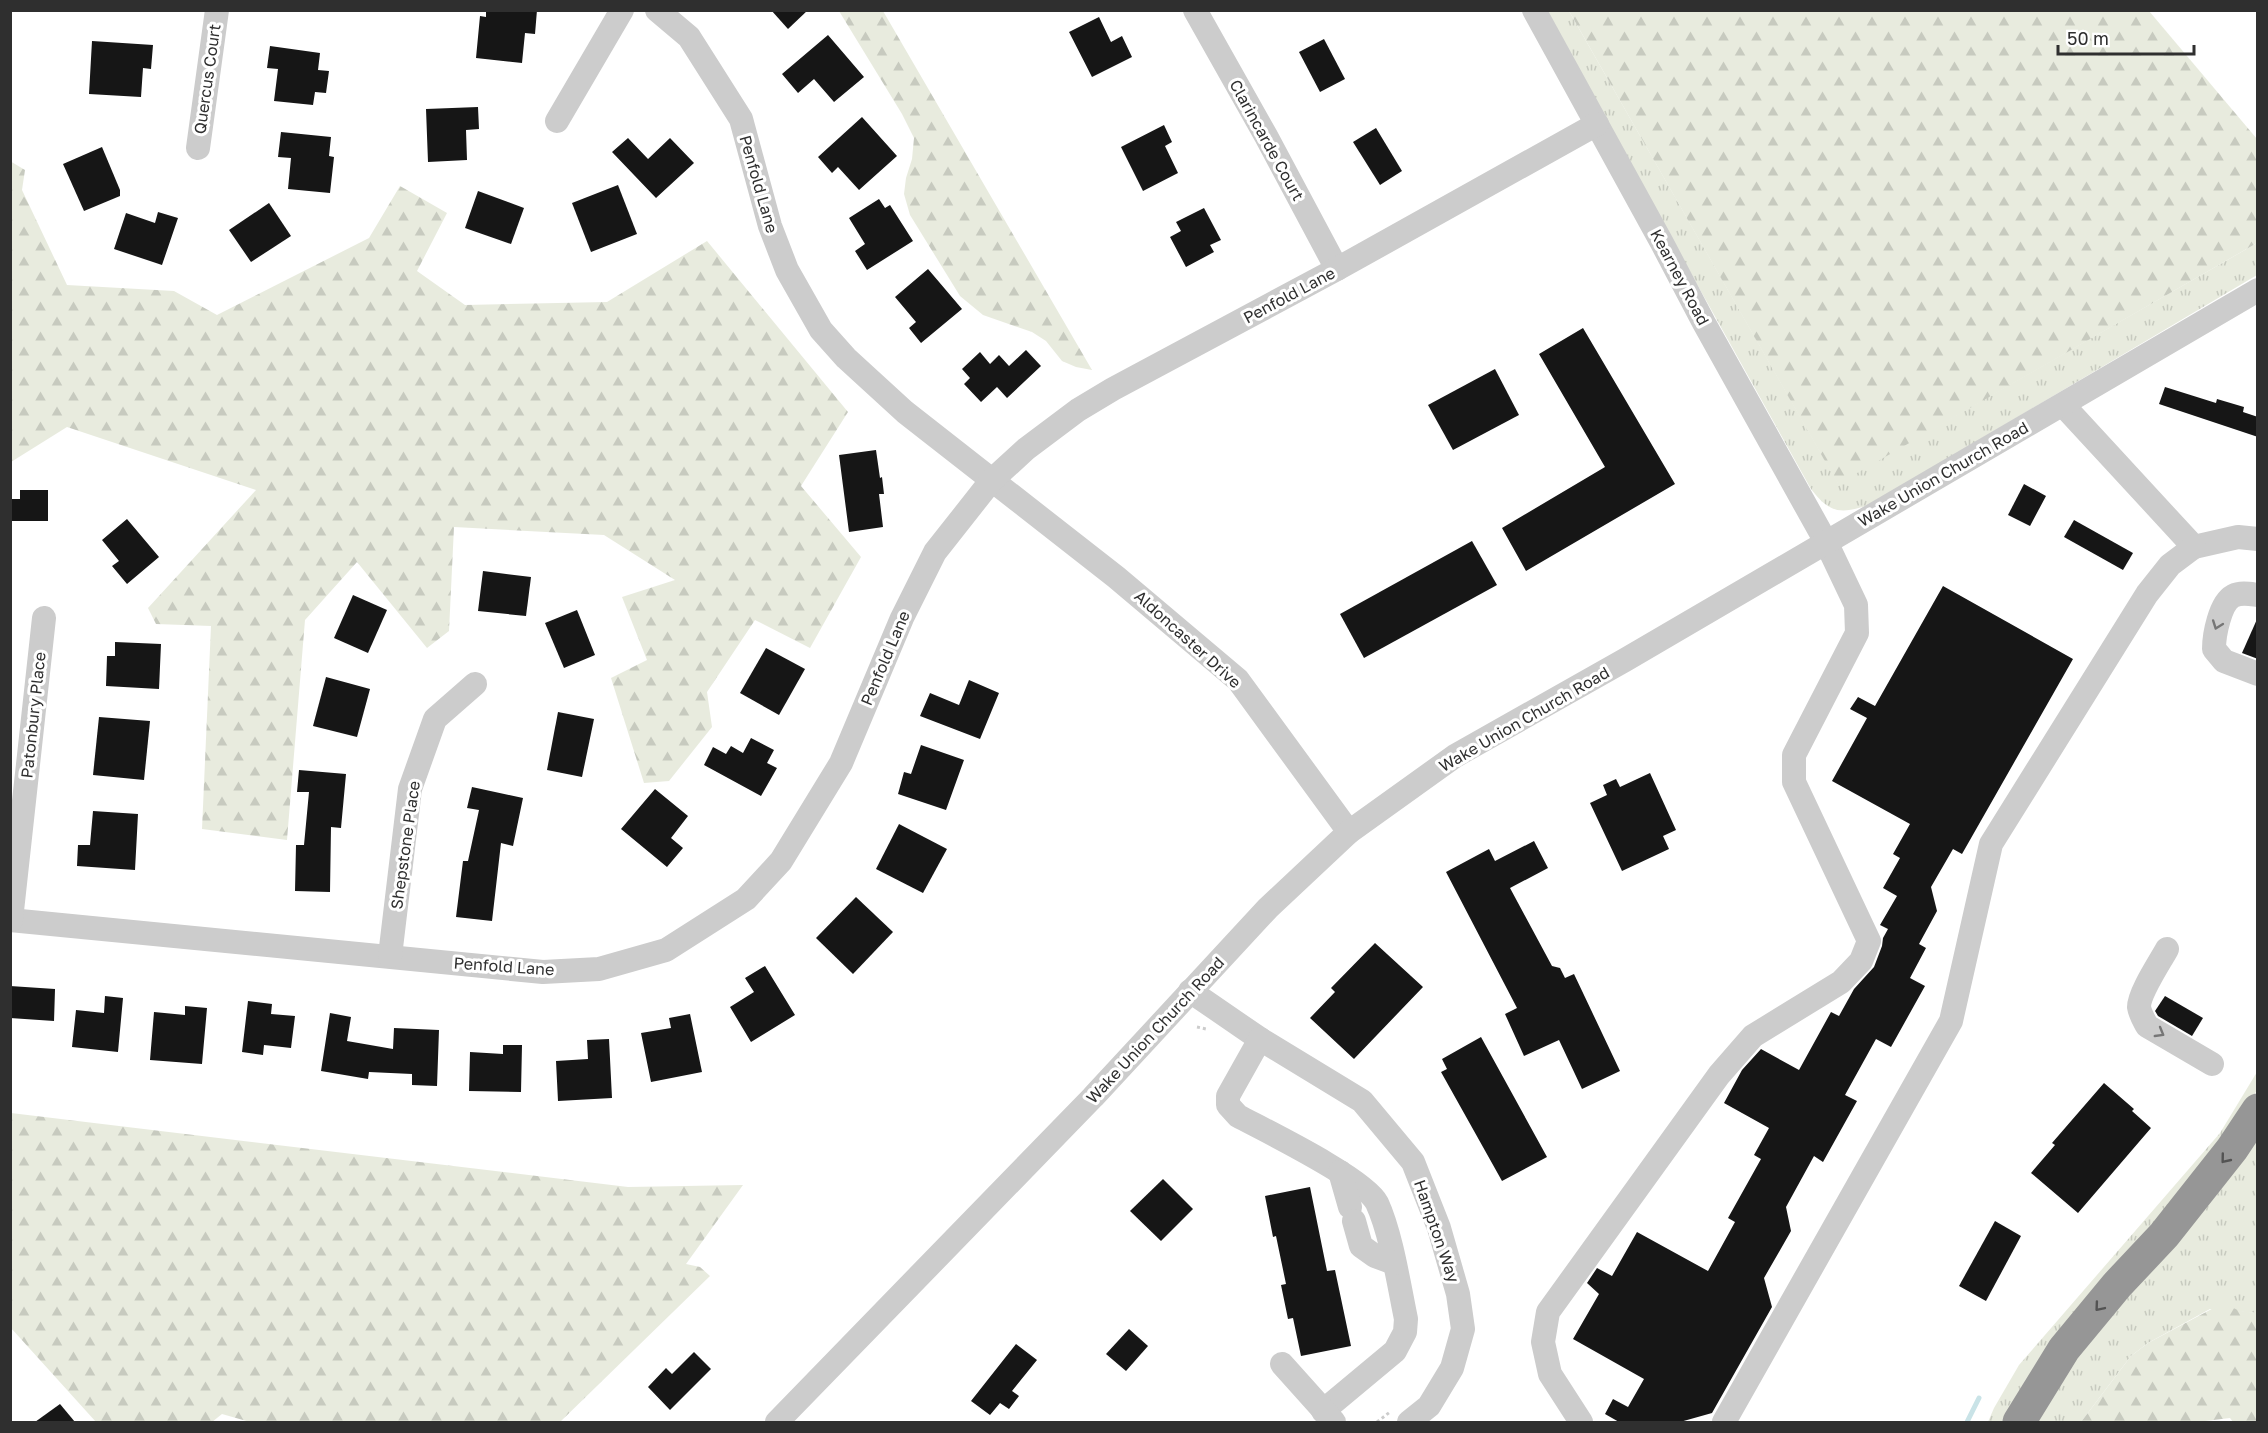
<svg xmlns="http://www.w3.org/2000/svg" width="2268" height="1433" font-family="'Golos Text',sans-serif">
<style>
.grass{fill:url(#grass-tufts)}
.forest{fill:url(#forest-firs)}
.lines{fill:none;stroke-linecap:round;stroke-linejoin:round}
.stream{stroke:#c9e3e7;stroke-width:5}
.building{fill:#161616}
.path{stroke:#ccc;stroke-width:3;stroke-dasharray:3 3;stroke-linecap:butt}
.minor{stroke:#ccc;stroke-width:24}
.highway{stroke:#969696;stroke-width:33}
.oneway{stroke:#767676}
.oneway2{stroke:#535353}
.labels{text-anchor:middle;stroke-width:6;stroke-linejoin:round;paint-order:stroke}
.street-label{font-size:16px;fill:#2f2f2f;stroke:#fff}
</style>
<defs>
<pattern id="grass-tufts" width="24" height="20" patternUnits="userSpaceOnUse" patternTransform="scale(1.5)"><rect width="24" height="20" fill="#e8ebde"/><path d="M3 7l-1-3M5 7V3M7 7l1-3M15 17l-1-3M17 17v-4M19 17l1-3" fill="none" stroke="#c7cabf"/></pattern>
<pattern id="forest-firs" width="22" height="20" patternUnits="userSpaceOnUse" patternTransform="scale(1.5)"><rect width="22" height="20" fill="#e8ebde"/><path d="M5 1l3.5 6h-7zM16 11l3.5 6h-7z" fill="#c7cabf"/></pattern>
</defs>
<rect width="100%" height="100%" fill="#fff"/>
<g class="grass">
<path d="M1545 11H1569L1838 483 2257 243V275L1869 505C1841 514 1830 514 1811 489Z"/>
<polygon points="2257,1072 2257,1090 2235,1126 2010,1422 1988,1422 1994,1408 2019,1365 2220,1133"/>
<polygon points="2257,1122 2257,1313 2210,1309 2148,1343 2131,1356 2081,1422 2028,1422"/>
</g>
<g class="forest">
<polygon points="839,11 883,11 1092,370 1076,367 1062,361 1046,341 1032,332 983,315 960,296 910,215 904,194 906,178 912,159 914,138 902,114"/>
<polygon points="1569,11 2149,11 2257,139 2257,243 1838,484"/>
<polygon points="10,161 25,170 22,190 67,285 174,291 217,315 369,238 400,186 447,213 417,271 465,305 607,302 707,241 848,412 801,486 861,557 810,648 755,620 707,692 712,727 669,781 644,783 611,678 647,660 622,597 675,580 604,535 454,527 449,631 427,648 357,562 305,620 287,840 202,829 211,626 156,624 148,608 256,490 67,427 11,462"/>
<polygon points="11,1113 628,1187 743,1185 686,1264 700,1267 710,1276 560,1422 250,1422 222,1414 212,1422 96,1422 11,1328"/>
<path d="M2221 1304C2229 1304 2233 1309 2241 1311 2246 1312 2252 1312 2257 1313V1422H2233L2230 1418 2197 1422H2081L2131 1356 2148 1343Z"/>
</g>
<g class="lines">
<polyline class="stream" points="1967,1422 1979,1398"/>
</g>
<g class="building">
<polygon points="486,10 537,10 535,34 525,33 522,63 476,58 480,16 486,17"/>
<polygon points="771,10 808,10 788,29"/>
<polygon points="1099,17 1111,42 1122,36 1132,57 1092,77 1069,32"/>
<polygon points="828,35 864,77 834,102 814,79 798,93 782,74"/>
<polygon points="1324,39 1345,79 1320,92 1299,52"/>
<polygon points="92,41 153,45 151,69 143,68 141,97 89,94"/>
<polygon points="270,46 320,53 318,70 329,71 326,93 315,92 313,105 274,101 278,69 267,68"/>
<polygon points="478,107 479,129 466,130 467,160 428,162 426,109"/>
<polygon points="862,117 897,156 859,190 838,167 832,173 818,157"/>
<polygon points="1164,125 1172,142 1165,146 1178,173 1143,191 1121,147"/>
<polygon points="1376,128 1402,171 1380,185 1353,142"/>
<polygon points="281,132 331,137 329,156 334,157 330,193 288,189 291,158 278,157"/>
<polygon points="628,138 648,159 670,138 694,163 656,198 612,152"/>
<polygon points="102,147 120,190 120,196 84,211 63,164"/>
<polygon points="618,185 637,234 591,252 572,203"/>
<polygon points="478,191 524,208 511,244 465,228"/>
<polygon points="879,199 885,208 890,205 913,241 867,270 855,251 865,244 849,218"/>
<polygon points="269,203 291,236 251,262 229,230"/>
<polygon points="1204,208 1221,240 1210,245 1214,252 1186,267 1170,237 1181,231 1176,222"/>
<polygon points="158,212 178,218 162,265 114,249 126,213 155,223"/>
<polygon points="928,269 962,309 921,343 909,328 916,322 895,297"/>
<polygon points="1583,328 1675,484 1526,571 1502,528 1605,467 1539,354"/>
<polygon points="1026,350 1041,366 1007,398 997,387 981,402 964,384 970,378 962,369 980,352 990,364 999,355 1009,366"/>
<polygon points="1495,369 1519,415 1453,450 1428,405"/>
<polygon points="2165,387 2216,403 2217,399 2244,407 2243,412 2258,417 2258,437 2159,404"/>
<polygon points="876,450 880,478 882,477 884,494 879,494 883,527 849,532 839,455"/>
<polygon points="2024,484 2046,496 2030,526 2008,515"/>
<polygon points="20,490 48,490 48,521 10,521 10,499 20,499"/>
<polygon points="127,519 159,557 127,584 112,566 119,561 102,540"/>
<polygon points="2074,520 2133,553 2123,570 2064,537"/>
<polygon points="1472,541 1497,585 1364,658 1340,614"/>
<polygon points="483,571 531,577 526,616 478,611"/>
<polygon points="1943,586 2073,659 1962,854 1953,849 1931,887 1937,911 1919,944 1926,948 1910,978 1925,986 1891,1047 1876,1039 1845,1095 1857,1101 1823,1162 1814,1156 1786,1207 1791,1231 1764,1278 1772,1307 1712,1413 1680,1422 1619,1422 1605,1414 1613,1399 1628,1407 1644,1379 1573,1339 1599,1294 1587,1283 1597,1268 1612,1276 1637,1232 1708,1271 1735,1222 1728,1218 1761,1159 1754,1155 1769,1128 1724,1103 1742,1070 1761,1049 1799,1070 1831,1012 1839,1016 1854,989 1874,967 1882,946 1883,938 1888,929 1880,925 1897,896 1883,888 1900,858 1893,854 1910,824 1832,781 1867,718 1850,709 1858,697 1875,706"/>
<polygon points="353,595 387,610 368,653 334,638"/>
<polygon points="577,610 595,655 564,668 545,623"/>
<polygon points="2258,617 2258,659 2242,653"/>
<polygon points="115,642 161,644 159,689 106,686 107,656 115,656"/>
<polygon points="766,648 805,669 779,715 740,693"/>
<polygon points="326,677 370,689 357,737 313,726"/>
<polygon points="969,680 999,693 980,739 920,716 930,693 959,705"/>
<polygon points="558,712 594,719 582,777 547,770"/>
<polygon points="99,717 150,721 144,780 93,775"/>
<polygon points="751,738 774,750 767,763 777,768 761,796 704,765 713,747 726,754 731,746 743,753"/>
<polygon points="921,745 964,760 946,810 898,794 904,772 911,774"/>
<polygon points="299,770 346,774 341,828 331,827 330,892 295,891 296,845 304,845 309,792 297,792"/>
<polygon points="1650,773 1676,830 1663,836 1669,849 1622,871 1590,803 1607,795 1603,785 1616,779 1620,787"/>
<polygon points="472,787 523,798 513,846 501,843 492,921 456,917 463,861 468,861 479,810 467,808"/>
<polygon points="655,789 688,816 671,838 683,848 667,867 621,829"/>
<polygon points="93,811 138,814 135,870 77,866 78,845 90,845"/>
<polygon points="899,824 947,849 923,893 876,869"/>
<polygon points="1534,841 1548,868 1510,888 1552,966 1560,968 1565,978 1574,974 1620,1071 1582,1089 1559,1040 1524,1056 1505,1014 1517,1008 1446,872 1489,849 1495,861"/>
<polygon points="856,897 893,932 853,974 816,938"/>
<polygon points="1375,943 1423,987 1354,1059 1310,1018 1335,992 1331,988"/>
<polygon points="765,966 795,1015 751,1042 730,1007 754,992 745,978"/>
<polygon points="10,986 55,989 54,1021 10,1018"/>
<polygon points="105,996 123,998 118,1052 72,1047 76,1010 104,1013"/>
<polygon points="2165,996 2203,1018 2192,1036 2158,1016 2155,1011"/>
<polygon points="248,1001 272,1004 271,1014 295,1016 291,1048 264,1045 263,1055 242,1052"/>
<polygon points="185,1006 207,1008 202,1064 150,1060 154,1012 185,1015"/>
<polygon points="330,1013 351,1017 347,1041 393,1049 394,1028 439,1030 437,1086 412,1085 412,1074 369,1072 368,1079 321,1071"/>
<polygon points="690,1014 702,1072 651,1082 641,1033 671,1028 669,1018"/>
<polygon points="1481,1037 1547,1157 1502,1181 1441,1072 1447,1069 1442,1059"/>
<polygon points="609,1039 612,1098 558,1101 556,1061 588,1059 587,1040"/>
<polygon points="503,1045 522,1045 521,1092 469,1091 470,1052 503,1054"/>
<polygon points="2104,1083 2134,1109 2132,1111 2151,1128 2078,1213 2031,1173 2055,1145 2052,1143"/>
<polygon points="1163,1179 1193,1209 1161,1241 1130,1211"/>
<polygon points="1310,1187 1327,1271 1335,1270 1351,1346 1301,1356 1293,1318 1288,1319 1281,1285 1286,1284 1276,1236 1273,1237 1265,1196"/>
<polygon points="1995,1221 2021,1236 1986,1301 1959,1286"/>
<polygon points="1129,1329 1148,1346 1126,1371 1106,1354"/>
<polygon points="1016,1344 1037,1360 1012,1391 1019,1396 1009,1409 1000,1403 990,1415 971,1401"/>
<polygon points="694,1352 711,1369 670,1410 648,1387 666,1368 672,1374"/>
<polygon points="60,1404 75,1422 35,1422"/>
</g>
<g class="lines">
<g class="path">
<polyline points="1197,1027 1206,1029"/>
<polyline points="1377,1422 1390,1412"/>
</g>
<g class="minor">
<polyline points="657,10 689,37 741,119 770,226 787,270 821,330 846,358 905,412 1116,577 1238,680 1349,832"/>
<polyline points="1195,10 1266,136 1337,269"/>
<polyline points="1534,10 1662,243 1704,323 1826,542 1856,605 1857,633 1794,755 1794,782 1869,941 1861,961 1841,982 1753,1036 1719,1075 1548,1312 1543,1342 1550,1374 1581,1422"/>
<polyline points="557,121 622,10"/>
<polyline points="198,148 217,10"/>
<polyline points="2063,405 2194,547 2238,537 2258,539"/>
<path d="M2258 595C2250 594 2241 592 2233 596 2220 603 2214 635 2214 649L2224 661 2258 674"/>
<polyline points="10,920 543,972 599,969 666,950 746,899 781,861 841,763 902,618 935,552 991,481 1026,449 1078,410 1113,389 1337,269 1597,124"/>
<polyline points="11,920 44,618"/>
<path d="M2167 949C2160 962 2139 993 2139 1007 2140 1014 2144 1020 2147 1026L2212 1064"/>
<polyline points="390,956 410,789 435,719 475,684"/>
<polyline points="1190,991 1260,1039 1362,1101 1413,1162 1439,1228 1458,1294 1463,1329 1452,1368 1429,1406 1409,1422"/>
<path d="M1260 1039 1228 1096V1105L1238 1116C1266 1131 1365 1179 1377 1203 1391 1233 1399 1285 1406 1319L1405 1332 1395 1351 1323 1411"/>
<polyline points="1340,1172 1350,1207"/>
<polyline points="1354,1221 1361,1246 1375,1256 1394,1263"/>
<polyline points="1282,1364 1334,1422"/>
<polyline points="777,1422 1093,1097 1268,908 1349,832 1455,756 1625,660 2258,290"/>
<polyline points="1724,1422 1951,1021 1991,844 2147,594 2170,565 2194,547"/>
</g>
<polyline class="highway" points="2019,1422 2064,1349 2117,1285 2164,1235 2232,1149 2258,1110"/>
</g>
<defs><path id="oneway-chevron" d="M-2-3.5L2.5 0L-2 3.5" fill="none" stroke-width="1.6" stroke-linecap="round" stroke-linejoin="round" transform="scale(1.5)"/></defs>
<g class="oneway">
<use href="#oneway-chevron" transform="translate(2217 625) rotate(110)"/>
<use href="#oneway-chevron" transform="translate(2160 1033) rotate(30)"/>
</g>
<g class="oneway2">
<use href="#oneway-chevron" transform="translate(2225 1159) rotate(129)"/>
<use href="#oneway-chevron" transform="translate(2099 1307) rotate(130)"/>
</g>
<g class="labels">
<g class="street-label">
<text transform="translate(207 79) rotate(-82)" y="6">Quercus Court</text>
<text transform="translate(1267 140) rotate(61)" y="6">Clarincarde Court</text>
<text transform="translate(759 184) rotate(74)" y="6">Penfold Lane</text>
<text transform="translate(1680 277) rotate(62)" y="6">Kearney Road</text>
<text transform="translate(1289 295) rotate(-28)" y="6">Penfold Lane</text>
<text transform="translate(1943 474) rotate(-30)" y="6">Wake Union Church Road</text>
<text transform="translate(1188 639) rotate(42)" y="6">Aldoncaster Drive</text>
<text transform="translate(885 658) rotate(-67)" y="6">Penfold Lane</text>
<text transform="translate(33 715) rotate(-84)" y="6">Patonbury Place</text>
<text transform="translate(1524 719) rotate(-30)" y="6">Wake Union Church Road</text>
<text transform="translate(405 845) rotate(-82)" y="6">Shepstone Place</text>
<text transform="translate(504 966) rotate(4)" y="6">Penfold Lane</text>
<text transform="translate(1155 1030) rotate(-47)" y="6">Wake Union Church Road</text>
<text transform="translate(1437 1231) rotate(71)" y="6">Hampton Way</text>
</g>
</g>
<rect width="2268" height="1433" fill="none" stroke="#2f2f2f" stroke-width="24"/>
<path d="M2058 45v9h136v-9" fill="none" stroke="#2f2f2f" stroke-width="3"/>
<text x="2067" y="45" font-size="18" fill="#2f2f2f" stroke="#ffffff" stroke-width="4.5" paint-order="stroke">50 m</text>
</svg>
